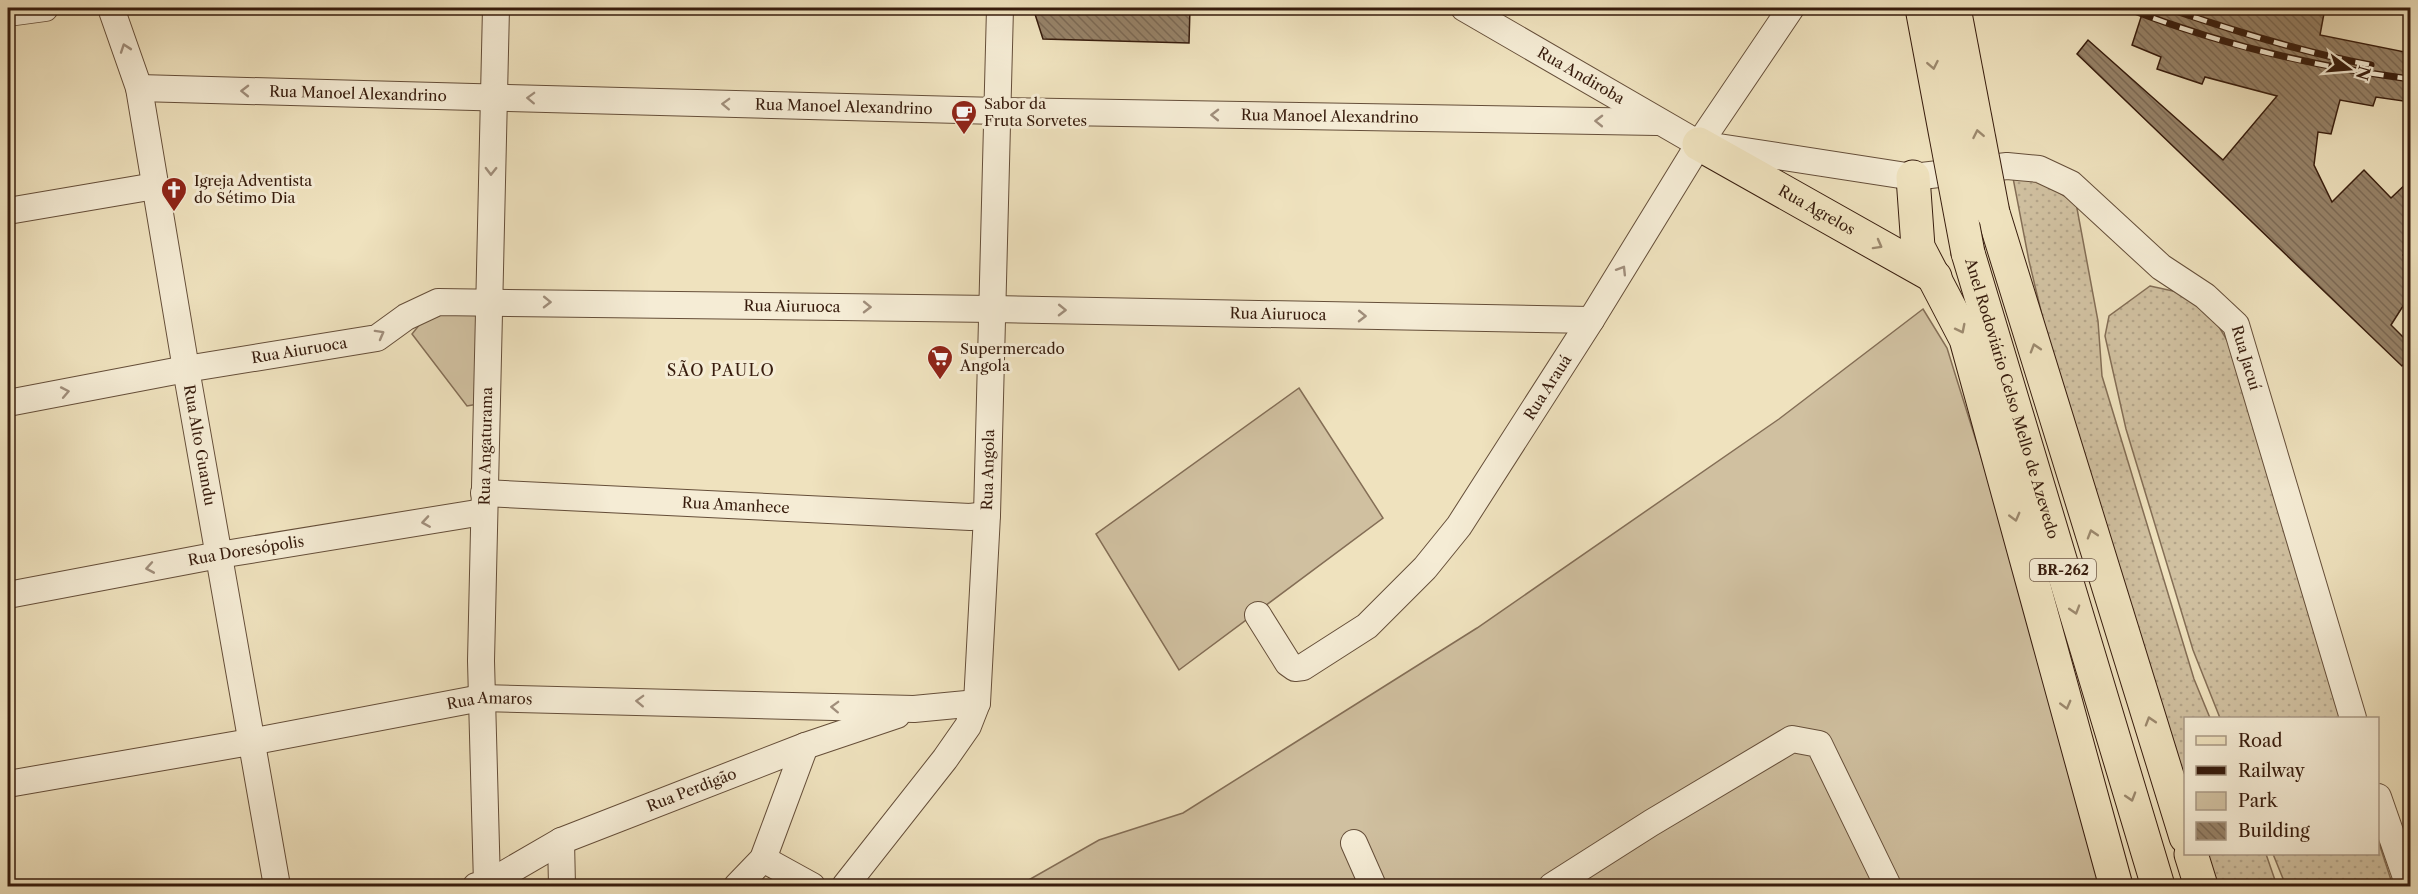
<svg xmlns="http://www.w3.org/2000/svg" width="2418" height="894" font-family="'Libre Caslon Text',serif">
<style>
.grass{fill:url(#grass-dots);stroke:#846e56;stroke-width:1.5}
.park{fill:#d0c0a0;stroke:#846e56;stroke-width:1.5}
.building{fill:url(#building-back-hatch);stroke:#371c0d;stroke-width:1.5}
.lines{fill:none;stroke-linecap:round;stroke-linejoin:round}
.minor-casing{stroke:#654e39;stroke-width:28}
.major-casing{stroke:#371c0d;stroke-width:35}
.highway-casing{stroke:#371c0d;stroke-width:35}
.minor{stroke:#f5ecd5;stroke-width:26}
.major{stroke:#efe2be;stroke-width:33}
.highway{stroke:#efe2be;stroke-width:33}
.rail-casing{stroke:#371c0d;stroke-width:7}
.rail{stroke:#f5ecd5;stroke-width:4.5;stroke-dasharray:14;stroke-linecap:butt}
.highway-bridge-casing{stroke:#371c0d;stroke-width:35;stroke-linecap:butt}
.highway-bridge{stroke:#efe2be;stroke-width:33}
.oneway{stroke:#a08e7b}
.oneway2{stroke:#9c896e}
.labels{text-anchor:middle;stroke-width:6;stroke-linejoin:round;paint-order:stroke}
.shield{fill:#f5ecd5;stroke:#705a49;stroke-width:1.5}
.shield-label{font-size:14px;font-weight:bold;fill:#371c0d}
.street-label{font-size:15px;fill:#371c0d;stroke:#f5ecd5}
.poi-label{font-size:15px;fill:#371c0d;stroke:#f5ecd5;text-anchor:start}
.neighbourhood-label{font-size:16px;letter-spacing:1.5px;fill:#371c0d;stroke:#f5ecd5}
</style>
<defs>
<pattern id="grass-dots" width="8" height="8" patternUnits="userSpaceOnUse" patternTransform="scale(1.5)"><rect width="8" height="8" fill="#d0c0a0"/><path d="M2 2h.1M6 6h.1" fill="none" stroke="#b3a489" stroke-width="1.8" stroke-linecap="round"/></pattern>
<pattern id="building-back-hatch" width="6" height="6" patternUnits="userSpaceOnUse" patternTransform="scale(1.5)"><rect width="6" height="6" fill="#978369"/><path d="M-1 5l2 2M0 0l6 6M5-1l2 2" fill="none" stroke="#7c6a55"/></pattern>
</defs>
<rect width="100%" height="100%" fill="#efe2be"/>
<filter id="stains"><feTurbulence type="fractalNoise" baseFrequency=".00333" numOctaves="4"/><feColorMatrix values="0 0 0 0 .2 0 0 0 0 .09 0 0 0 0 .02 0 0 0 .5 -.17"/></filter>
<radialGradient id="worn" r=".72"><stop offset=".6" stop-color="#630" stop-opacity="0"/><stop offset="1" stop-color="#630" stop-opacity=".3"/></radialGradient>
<g class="grass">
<polygon points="2032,176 2076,203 2098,321 2102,376 2194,679 2210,718 2186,718 2185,790 2069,428 2029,261 2013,178"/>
<polygon points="2150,286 2182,293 2212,315 2234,352 2342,718 2220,718 2193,650 2126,429 2105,336 2109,316"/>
<polygon points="2378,840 2393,886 2286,886 2273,854 2378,854"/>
<polygon points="2205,854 2266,854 2277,886 2215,886"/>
</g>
<g class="park">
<polygon points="1923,309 1947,348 1956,377 2008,542 2105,886 1018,886 1099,840 1183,813 1477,628 1779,419"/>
<polygon points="450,311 479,315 478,404 467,406 412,334 420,324"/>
<polygon points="1299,388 1383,518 1179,670 1096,534"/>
</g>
<g class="building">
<polygon points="1033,8 1190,8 1189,43 1043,39"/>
<polygon points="2144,8 2325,8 2320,35 2410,53 2410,102 2376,97 2373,106 2340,100 2331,134 2318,132 2314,165 2332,202 2364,170 2391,198 2410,180 2410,248 2403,255 2410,262 2410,295 2391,325 2410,344 2410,357 2402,366 2077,54 2088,40 2223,160 2277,96 2205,77 2202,84 2157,69 2161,57 2132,45"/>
</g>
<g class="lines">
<defs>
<g id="minor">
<path id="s1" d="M111 8 139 88 186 369 277 886"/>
<path id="s2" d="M1464 8 1699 144 1913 177 2007 166 2039 169 2071 184 2161 267 2205 296 2236 325 2353 718"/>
<polyline points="8,13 45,8"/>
<path id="s3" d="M139 88 997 111 1657 122"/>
<polyline points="8,211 155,186"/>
<path id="s4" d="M8 403 186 369 377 338 406 317 438 302 993 309 1591 320"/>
<path id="s5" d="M484 493 970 517 987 515"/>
<path id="s6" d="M8 595 219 555 483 512"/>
<path id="s7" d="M1258 615 1288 663 1295 668 1303 667 1367 626 1425 568 1459 526 1591 320 1699 144 1791 8"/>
<path id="s8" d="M8 784 250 742 481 698 914 709 977 703"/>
<polyline points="2378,797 2409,886"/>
<polyline points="561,841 562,886"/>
<polyline points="1354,843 1373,886"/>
<polyline points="763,859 812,886"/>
<path id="s9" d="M487 884 481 661 496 8"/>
<path id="s10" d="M476 886 487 884 561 841 805 746 897 715"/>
<polyline points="737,886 763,859 805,746"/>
<path id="s11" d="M845 886 945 759 968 726 977 703 987 515 1000 8"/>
<polyline points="1552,886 1651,823 1792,739 1819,744 1888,886"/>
</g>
<g id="major">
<path id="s12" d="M1699 144 1935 277"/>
<polyline points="1913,177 1918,247 1966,339 2116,886"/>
</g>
<g id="highway">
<polyline points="1993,213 2186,837"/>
<path id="s13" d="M1968 253 2158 886"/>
<polyline points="2191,854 2201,886"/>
</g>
</defs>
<use href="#minor" class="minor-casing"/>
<use href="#major" class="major-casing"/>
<use href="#highway" class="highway-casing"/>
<use href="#minor" class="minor"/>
<use href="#major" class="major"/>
<use href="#highway" class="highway"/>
<defs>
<g id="rail">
<path d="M2127 8C2220 45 2311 66 2410 79"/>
<path d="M2167 8C2234 31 2301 52 2371 65"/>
</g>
</defs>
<use href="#rail" class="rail-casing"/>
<use href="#rail" class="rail"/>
<defs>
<g id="highway-bridge">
<polyline points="1922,8 1968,253"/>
<polyline points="1954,8 1993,213"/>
</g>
</defs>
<use href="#highway-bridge" class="highway-bridge-casing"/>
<use href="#highway-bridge" class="highway-bridge"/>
</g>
<defs><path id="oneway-chevron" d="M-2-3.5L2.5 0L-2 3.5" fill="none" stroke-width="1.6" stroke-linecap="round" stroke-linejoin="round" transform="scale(1.5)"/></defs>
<g class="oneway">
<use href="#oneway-chevron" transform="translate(125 48) rotate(-109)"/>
<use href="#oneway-chevron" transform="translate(245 91) rotate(-179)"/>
<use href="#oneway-chevron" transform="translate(531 98) rotate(-178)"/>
<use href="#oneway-chevron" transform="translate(726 104) rotate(-178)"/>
<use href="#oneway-chevron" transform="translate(1215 115) rotate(-179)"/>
<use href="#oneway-chevron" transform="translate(1599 121) rotate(-179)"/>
<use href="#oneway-chevron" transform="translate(491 171) rotate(91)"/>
<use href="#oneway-chevron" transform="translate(1622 270) rotate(-58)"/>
<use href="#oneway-chevron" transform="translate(547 302) rotate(1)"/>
<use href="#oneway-chevron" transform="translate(867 307) rotate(1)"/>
<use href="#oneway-chevron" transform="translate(1062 310) rotate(1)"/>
<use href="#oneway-chevron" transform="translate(1362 316) rotate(1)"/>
<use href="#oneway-chevron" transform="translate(380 334) rotate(-29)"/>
<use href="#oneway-chevron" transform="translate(65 392) rotate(-11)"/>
<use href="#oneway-chevron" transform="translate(426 522) rotate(171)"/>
<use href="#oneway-chevron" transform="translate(150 568) rotate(170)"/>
<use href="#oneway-chevron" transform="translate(640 701) rotate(-178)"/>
<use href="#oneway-chevron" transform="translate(835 707) rotate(-178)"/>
</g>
<g class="oneway2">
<use href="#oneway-chevron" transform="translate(1933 65) rotate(79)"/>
<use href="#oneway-chevron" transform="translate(1978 134) rotate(-101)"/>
<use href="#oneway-chevron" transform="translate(1878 245) rotate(29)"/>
<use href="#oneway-chevron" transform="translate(1961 329) rotate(63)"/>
<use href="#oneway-chevron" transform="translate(2035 348) rotate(-107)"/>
<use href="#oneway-chevron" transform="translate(2015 517) rotate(75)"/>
<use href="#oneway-chevron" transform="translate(2092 534) rotate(-107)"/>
<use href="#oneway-chevron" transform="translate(2075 610) rotate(73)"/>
<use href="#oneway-chevron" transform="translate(2066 705) rotate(75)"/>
<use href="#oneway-chevron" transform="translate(2150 721) rotate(-107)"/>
<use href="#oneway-chevron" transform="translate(2131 797) rotate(73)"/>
</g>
<defs>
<symbol id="cafe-pin" viewBox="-11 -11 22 30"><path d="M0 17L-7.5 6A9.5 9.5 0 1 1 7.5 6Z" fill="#8f2418" stroke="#f5ecd5"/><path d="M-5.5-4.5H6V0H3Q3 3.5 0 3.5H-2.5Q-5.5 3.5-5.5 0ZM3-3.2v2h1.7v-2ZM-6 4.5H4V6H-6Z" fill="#fff"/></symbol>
<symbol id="church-pin" viewBox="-11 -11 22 30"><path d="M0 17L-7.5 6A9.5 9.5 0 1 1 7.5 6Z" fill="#8f2418" stroke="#f5ecd5"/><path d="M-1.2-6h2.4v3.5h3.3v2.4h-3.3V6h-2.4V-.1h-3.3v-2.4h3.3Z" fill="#fff"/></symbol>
<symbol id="supermarket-pin" viewBox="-11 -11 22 30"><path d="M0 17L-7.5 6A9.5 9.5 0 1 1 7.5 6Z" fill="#8f2418" stroke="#f5ecd5"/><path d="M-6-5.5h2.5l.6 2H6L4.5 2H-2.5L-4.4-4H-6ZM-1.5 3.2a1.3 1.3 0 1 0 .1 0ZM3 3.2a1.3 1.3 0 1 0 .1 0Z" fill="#fff"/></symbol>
</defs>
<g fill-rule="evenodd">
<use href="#cafe-pin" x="949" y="98" width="30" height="40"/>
<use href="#church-pin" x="159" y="175" width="30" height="40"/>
<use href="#supermarket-pin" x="925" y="343" width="30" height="40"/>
</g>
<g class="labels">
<rect class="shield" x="2030" y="559" width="66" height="22" rx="4.5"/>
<g class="shield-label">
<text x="2063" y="575">BR-262</text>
</g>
<g class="street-label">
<text dy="5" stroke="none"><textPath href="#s2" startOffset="135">Rua Andiroba</textPath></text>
<text dy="5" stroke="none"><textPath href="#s3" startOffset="219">Rua Manoel Alexandrino</textPath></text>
<text dy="5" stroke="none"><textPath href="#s3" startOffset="705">Rua Manoel Alexandrino</textPath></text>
<text dy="5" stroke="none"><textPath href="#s3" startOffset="1191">Rua Manoel Alexandrino</textPath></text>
<text dy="5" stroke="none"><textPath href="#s12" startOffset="135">Rua Agrelos</textPath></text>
<text dy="5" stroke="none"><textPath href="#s4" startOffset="800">Rua Aiuruoca</textPath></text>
<text dy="5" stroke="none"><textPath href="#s4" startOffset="1286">Rua Aiuruoca</textPath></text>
<text dy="5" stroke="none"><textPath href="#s4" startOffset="296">Rua Aiuruoca</textPath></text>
<text dy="5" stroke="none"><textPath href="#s2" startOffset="902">Rua Jacuí</textPath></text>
<text dy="5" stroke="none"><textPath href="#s7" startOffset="450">Rua Arauá</textPath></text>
<text dy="5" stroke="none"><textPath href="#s13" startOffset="152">Anel Rodoviário Celso Mello de Azevedo</textPath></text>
<text dy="5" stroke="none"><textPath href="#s1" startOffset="447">Rua Alto Guandu</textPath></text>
<text dy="5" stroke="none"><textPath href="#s9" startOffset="438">Rua Angaturama</textPath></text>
<text dy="5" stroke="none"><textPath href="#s11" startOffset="460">Rua Angola</textPath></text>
<text dy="5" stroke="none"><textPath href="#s5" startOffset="252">Rua Amanhece</textPath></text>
<text dy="5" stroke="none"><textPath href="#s6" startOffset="242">Rua Doresópolis</textPath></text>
<text dy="5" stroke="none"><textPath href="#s8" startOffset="489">Rua Amaros</textPath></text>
<text dy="5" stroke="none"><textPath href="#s10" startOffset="237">Rua Perdigão</textPath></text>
</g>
<g class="poi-label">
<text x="984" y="109">Sabor da<tspan x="984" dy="17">Fruta Sorvetes</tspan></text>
<text x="194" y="186">Igreja Adventista<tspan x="194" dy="17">do Sétimo Dia</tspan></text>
<text x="960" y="354">Supermercado<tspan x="960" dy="17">Angola</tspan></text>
</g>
<g class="neighbourhood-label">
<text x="721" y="376">SÃO PAULO</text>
</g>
</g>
<rect width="2418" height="894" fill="none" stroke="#efe2be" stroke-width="30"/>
<rect x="9" y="9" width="2400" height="876" fill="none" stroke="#371c0d" stroke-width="3"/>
<rect x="15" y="15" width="2388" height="864" fill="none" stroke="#371c0d" stroke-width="1.5"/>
<rect x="2184" y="717" width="195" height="138" fill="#f5ecd5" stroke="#a99985" stroke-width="1.5"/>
<rect x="2196" y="736" width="30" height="9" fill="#efe2be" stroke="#a99985" stroke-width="1.5"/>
<text x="2238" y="747" font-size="18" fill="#371c0d">Road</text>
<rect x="2196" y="766" width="30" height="9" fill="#371c0d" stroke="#a99985" stroke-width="1.5"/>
<text x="2238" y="777" font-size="18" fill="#371c0d">Railway</text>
<rect x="2196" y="792" width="30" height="18" fill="#d0c0a0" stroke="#a99985" stroke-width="1.5"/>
<text x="2238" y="807" font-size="18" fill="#371c0d">Park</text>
<rect x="2196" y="822" width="30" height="18" fill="url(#building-back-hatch)" stroke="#a99985" stroke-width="1.5"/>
<text x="2238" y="837" font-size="18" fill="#371c0d">Building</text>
<g transform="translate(2349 69) rotate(106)" stroke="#f5ecd5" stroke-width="4.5" paint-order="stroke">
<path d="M0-4.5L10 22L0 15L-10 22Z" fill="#371c0d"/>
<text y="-9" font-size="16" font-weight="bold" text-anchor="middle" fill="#371c0d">N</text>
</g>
<rect width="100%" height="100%" filter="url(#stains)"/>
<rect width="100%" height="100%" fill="url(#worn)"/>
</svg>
